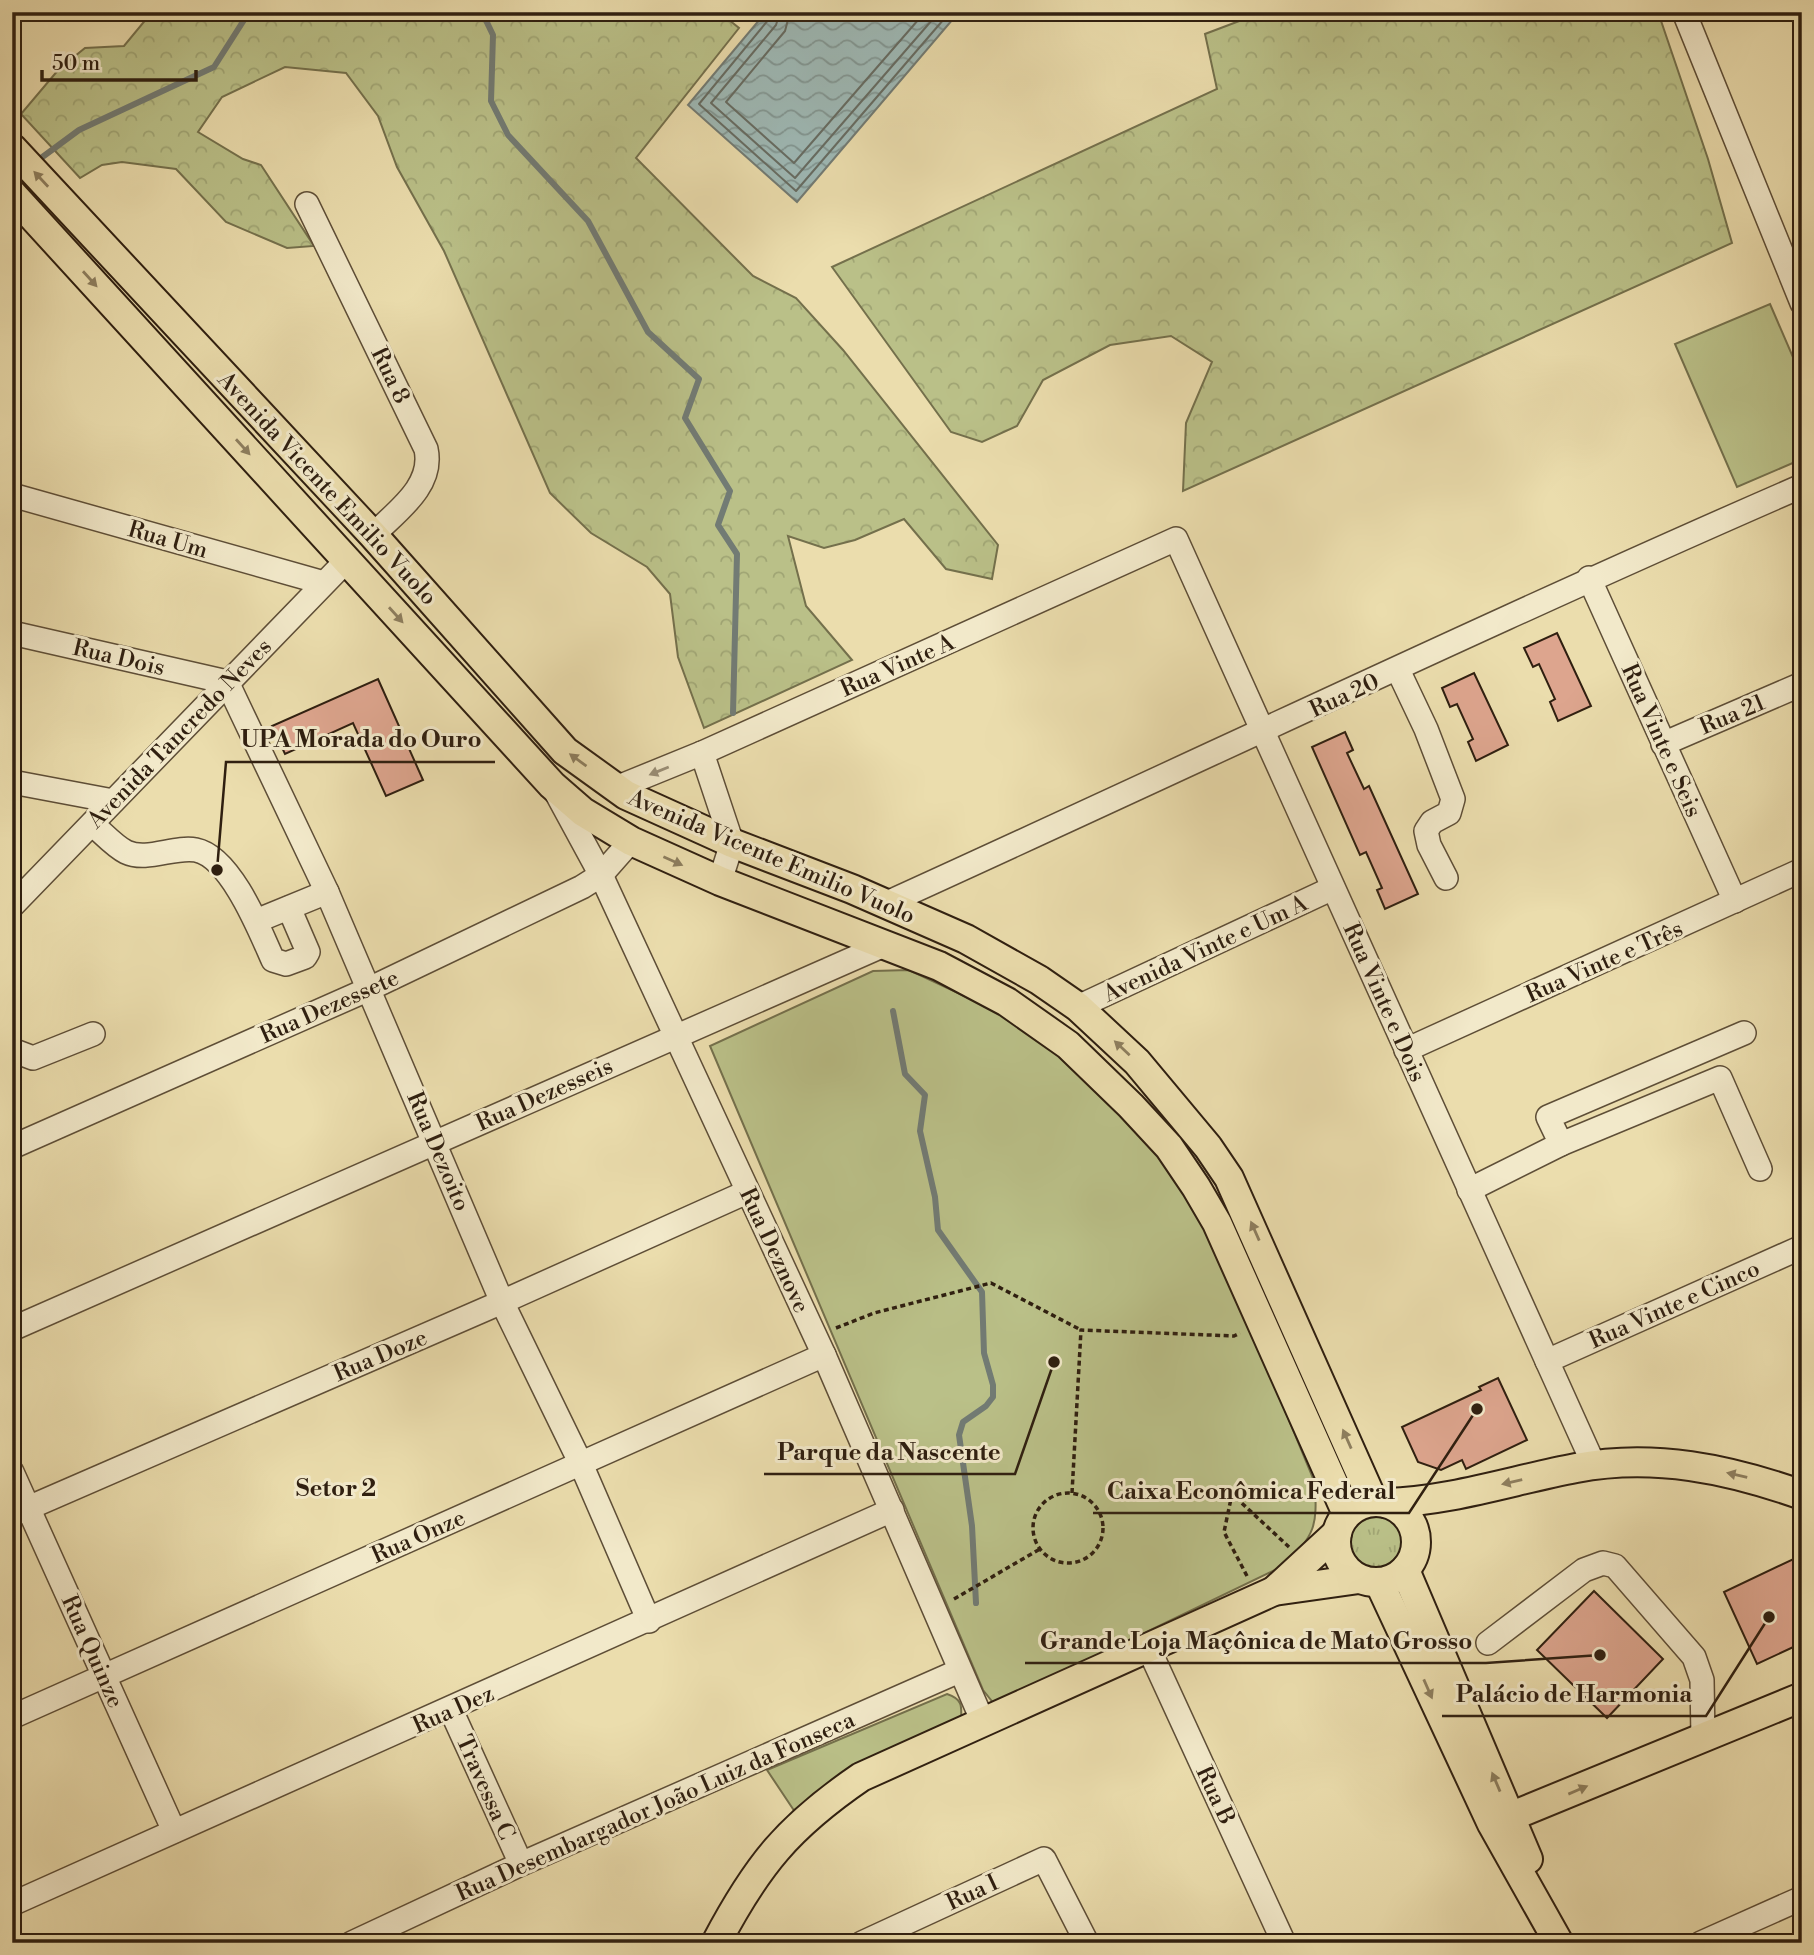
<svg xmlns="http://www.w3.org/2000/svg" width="1814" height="1955" font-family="'Libre Bodoni',serif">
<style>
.grass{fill:url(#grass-tufts);stroke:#74704c;stroke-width:2}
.forest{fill:url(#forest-crowns);stroke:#74704c;stroke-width:2}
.park{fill:#bac088;stroke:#74704c;stroke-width:2}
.water{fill:url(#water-waves);stroke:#727b74;stroke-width:2}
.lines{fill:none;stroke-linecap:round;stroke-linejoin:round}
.shore{stroke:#666c63;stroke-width:2}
.stream{stroke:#727b74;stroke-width:6}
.building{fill:#dda58e;stroke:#2f1f10;stroke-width:2}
.minor-casing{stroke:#5e4e37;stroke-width:26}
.major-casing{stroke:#2f1f10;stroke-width:32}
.path{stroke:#2f1f10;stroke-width:3.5;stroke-dasharray:5 3.5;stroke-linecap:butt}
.minor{stroke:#f2e9ca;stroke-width:23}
.major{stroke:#ebddad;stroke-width:28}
.oneway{fill:#8d7e5e}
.oneway2{fill:#9a8e76}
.labels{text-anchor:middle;stroke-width:6;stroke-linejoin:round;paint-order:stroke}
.street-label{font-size:23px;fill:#2f1f10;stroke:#f2e9ca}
.neighbourhood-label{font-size:24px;font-weight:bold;fill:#2f1f10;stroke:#f2e9ca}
.leader{fill:none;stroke:#2f1f10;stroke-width:2.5}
.callout-dot{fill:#2f1f10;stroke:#f2e9ca;stroke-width:2.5}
.callout-label{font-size:24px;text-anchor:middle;font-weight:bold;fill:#2f1f10;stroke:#f2e9ca;stroke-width:6;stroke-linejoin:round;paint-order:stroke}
</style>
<defs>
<pattern id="grass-tufts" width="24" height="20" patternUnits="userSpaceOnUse" patternTransform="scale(1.75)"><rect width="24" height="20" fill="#bac088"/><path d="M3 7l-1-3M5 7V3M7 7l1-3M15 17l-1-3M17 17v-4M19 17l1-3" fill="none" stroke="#a0a574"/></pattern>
<pattern id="forest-crowns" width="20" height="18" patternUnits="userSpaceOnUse" patternTransform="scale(1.75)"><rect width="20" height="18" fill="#bac088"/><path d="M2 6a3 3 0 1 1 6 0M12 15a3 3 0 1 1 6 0" fill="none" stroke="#a0a574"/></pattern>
<pattern id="water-waves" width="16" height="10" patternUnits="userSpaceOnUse" patternTransform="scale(1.75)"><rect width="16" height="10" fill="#9eb9b6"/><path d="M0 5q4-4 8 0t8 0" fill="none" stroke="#819693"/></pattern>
</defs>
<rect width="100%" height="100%" fill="#ebddad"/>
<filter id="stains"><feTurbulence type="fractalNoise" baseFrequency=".00286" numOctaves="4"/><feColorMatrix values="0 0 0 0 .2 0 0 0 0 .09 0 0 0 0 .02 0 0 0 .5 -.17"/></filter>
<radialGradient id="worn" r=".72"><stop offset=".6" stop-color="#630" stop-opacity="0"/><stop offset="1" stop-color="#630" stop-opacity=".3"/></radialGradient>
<circle class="grass" cx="1378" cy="1548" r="31"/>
<g class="forest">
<polygon points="152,12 719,12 739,28 636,158 753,276 796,298 843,350 998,545 992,579 946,569 904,519 855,540 824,548 788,536 806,606 852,660 704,728 678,657 670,594 647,567 591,533 550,493 444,251 397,167 378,116 346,73 285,67 222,97 198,132 243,159 261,165 314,246 287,248 226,222 176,169 122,162 102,165 80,178 21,114 59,69 85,48 124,46"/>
<polygon points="1263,12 1658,12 1708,159 1732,243 1183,491 1186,423 1212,362 1171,336 1110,345 1043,380 1017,426 982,442 951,432 832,267 1217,89 1205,34"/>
</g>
<g class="park">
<polygon points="1770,304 1802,378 1802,459 1737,487 1675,344"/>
<path d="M909 970 1022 1023 1093 1079 1163 1154 1215 1241 1315 1483C1317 1527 1316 1534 1283 1566L995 1705 983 1690 710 1046 873 971Z"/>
<path d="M947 1694C962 1699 962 1705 961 1720L797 1815 767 1770Z"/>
</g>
<polygon class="water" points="766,12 959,12 797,202 688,105"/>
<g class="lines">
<g class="shore">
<polyline points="771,12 769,19 699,104 796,191 950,12"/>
<polyline points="780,12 776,25 711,103 795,178 939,12"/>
<polyline points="790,12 785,31 726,102 794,163 925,12"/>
</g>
<g class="stream">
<polyline points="482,12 493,35 491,101 508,135 588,221 648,332 699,379 685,418 730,491 718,525 737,554 733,713"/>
<polyline points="37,161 79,130 214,67 244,20 236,12"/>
<polyline points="893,1011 905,1074 925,1095 920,1131 935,1197 938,1230 982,1292 984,1353 993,1385 993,1397 986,1406 963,1422 959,1435 972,1526 976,1603"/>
</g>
</g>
<g class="building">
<polygon points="1557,633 1591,706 1558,721 1550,702 1555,699 1539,664 1533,667 1524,648"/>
<polygon points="1474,673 1508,745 1476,761 1468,742 1473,739 1457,704 1450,707 1442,688"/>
<polygon points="378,679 423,780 386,796 353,723 285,754 272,726"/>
<polygon points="1345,732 1353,750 1347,753 1364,789 1369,786 1418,894 1385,909 1377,890 1382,888 1366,852 1360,855 1312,747"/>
<polygon points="1498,1378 1527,1440 1466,1469 1462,1460 1441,1470 1418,1462 1402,1427 1481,1390 1479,1387"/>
<polygon points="1802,1555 1802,1643 1757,1664 1724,1592"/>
<polygon points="1594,1591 1663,1659 1607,1718 1537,1650"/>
</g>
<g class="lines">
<defs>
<g id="minor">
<polyline points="1684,12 1802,303"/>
<path d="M307 204 426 449C434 486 397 511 373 535"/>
<polyline points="12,495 324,583"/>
<polyline points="1589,578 1735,901"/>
<polyline points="12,633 227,682 327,892 502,1302 581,1464 649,1621"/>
<polyline points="1398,670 1426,729 1453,799 1449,813 1432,822 1426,831 1429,845 1446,878"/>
<polyline points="1663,744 1802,684"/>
<polyline points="702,753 732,843 720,881"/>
<polyline points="12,782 113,801"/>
<polyline points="616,788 702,753 1176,539 1594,1465"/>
<polyline points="557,794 601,875 824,1355 983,1722"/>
<path d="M92 824C102 832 114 846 126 852 147 862 174 846 196 850 231 857 260 931 273 960L286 964 305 957 308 952 289 908"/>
<path d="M885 904C1191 765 1494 620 1802 486"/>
<polyline points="12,906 347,560"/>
<polyline points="256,921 327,892"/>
<polyline points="1078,1007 1333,888"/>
<polyline points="12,1050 33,1058 93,1034"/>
<polyline points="1406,1050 1802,870"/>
<polyline points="1561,1144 1720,1078 1760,1169"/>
<polyline points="12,1147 369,989 582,887 601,875 631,841"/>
<polyline points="1469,1190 1561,1144 1548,1117 1744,1033"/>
<polyline points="12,1329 884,945"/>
<polyline points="1547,1361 1802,1247"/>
<polyline points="12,1472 174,1831"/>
<polyline points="12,1515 502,1302 747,1192"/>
<polyline points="1488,1643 1584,1570 1603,1563 1615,1566 1694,1657 1702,1680 1703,1738"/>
<polyline points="1148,1647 1284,1943"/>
<polyline points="451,1710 521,1864"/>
<polyline points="12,1717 824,1355"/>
<polyline points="12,1904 892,1510"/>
<polyline points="352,1943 521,1864 959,1671"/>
<polyline points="862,1943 1044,1859 1087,1943"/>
<polyline points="1701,1943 1802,1898"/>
</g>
<g id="major">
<polyline points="12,148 373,535 565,751 626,795 732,843 852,889 966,939 1039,980 1078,1007 1137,1062 1208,1147 1229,1178 1373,1501"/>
<polyline points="12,194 552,785 583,812 631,841 720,881 939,966 1007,1002 1068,1045 1131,1106 1169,1147 1196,1187 1217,1223 1347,1514"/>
<circle cx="1376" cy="1542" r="40"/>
<path d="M1386 1503C1451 1501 1513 1480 1576 1468 1653 1453 1729 1469 1802 1495"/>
<polyline points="1405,1570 1528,1859"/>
<polyline points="1379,1582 1492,1824 1559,1943"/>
<polyline points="1274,1591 1337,1533"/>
<polyline points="1495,1823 1802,1697"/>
<path d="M716 1943C757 1865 788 1827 861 1777L1274 1591 1359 1579"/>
</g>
</defs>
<use href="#minor" class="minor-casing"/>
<use href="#major" class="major-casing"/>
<g class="path">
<polyline points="836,1328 874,1313 991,1283 1081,1330"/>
<polyline points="1072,1493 1081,1330 1234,1336 1240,1333"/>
<circle cx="1068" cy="1528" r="35"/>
<polyline points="1247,1576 1224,1532 1232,1494 1289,1547"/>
<polyline points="954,1599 1040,1549"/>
</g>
<use href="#minor" class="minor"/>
<use href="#major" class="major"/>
</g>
<defs><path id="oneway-solid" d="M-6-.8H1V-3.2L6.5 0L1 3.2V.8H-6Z" transform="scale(1.75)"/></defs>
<g class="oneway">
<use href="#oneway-solid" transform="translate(41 179) rotate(-133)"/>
<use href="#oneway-solid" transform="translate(90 279) rotate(48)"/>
<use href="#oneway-solid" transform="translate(243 447) rotate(48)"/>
<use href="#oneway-solid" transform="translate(396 615) rotate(48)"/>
<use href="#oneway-solid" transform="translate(578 760) rotate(-144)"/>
<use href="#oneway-solid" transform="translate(673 861) rotate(24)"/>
<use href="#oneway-solid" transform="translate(1122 1048) rotate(-137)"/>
<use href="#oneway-solid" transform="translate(1255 1231) rotate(-114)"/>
<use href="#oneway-solid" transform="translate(1347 1439) rotate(-114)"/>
<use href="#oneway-solid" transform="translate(1737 1475) rotate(-167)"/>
<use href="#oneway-solid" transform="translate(1512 1482) rotate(167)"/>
<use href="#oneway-solid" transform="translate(1428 1689) rotate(66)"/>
<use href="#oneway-solid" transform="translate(1496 1782) rotate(-113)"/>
<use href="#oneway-solid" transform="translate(1578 1790) rotate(-23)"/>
</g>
<use class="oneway2" href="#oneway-solid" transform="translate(659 771) rotate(158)"/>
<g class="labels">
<g class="street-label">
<text transform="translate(391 375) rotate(64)" y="8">Rua 8</text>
<text transform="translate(328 488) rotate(47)" y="8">Avenida Vicente Emilio Vuolo</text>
<text transform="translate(168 539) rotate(16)" y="8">Rua Um</text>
<text transform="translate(119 657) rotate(13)" y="8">Rua Dois</text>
<text transform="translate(897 665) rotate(-24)" y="8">Rua Vinte A</text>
<text transform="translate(1344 695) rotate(-25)" y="8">Rua 20</text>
<text transform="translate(1732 714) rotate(-23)" y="8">Rua 21</text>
<text transform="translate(179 733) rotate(-46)" y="8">Avenida Tancredo Neves</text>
<text transform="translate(1662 740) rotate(66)" y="8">Rua Vinte e Seis</text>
<text transform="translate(772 856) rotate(23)" y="8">Avenida Vicente Emilio Vuolo</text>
<text transform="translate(1205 948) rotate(-25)" y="8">Avenida Vinte e Um A</text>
<text transform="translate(1604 961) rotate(-24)" y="8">Rua Vinte e Três</text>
<text transform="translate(1385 1002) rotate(66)" y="8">Rua Vinte e Dois</text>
<text transform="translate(329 1006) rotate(-24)" y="8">Rua Dezessete</text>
<text transform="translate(544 1094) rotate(-24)" y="8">Rua Dezesseis</text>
<text transform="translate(439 1151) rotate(67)" y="8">Rua Dezoito</text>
<text transform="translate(775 1250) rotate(65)" y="8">Rua Deznove</text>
<text transform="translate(1674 1304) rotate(-24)" y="8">Rua Vinte e Cinco</text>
<text transform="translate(380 1355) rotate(-23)" y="8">Rua Doze</text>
<text transform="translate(418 1536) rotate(-24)" y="8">Rua Onze</text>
<text transform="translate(93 1651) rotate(66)" y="8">Rua Quinze</text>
<text transform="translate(453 1709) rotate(-24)" y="8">Rua Dez</text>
<text transform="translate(486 1787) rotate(66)" y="8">Travessa C</text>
<text transform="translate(1216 1795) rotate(65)" y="8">Rua B</text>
<text transform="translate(655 1806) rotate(-24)" y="8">Rua Desembargador João Luiz da Fonseca</text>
<text transform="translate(972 1892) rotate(-25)" y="8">Rua I</text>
</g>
<g class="neighbourhood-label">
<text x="336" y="1496">Setor 2</text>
</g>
</g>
<path class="leader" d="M217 870L226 762H495M1054 1362L1015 1474H764M1477 1409L1409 1513H1093M1600 1655L1486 1663H1025M1769 1617L1706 1716H1442"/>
<g class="callout-dot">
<circle cx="217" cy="870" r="7"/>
<circle cx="1054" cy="1362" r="7"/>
<circle cx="1477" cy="1409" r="7"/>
<circle cx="1600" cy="1655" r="7"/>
<circle cx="1769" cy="1617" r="7"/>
</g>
<g class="callout-label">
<text x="361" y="747">UPA Morada do Ouro</text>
<text x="889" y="1460">Parque da Nascente</text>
<text x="1251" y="1499">Caixa Econômica Federal</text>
<text x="1256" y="1649">Grande Loja Maçônica de Mato Grosso</text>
<text x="1574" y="1702">Palácio de Harmonia</text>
</g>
<rect width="1814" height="1955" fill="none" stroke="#ebddad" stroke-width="42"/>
<rect x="14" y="14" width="1786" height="1927" fill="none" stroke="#2f1f10" stroke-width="3.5"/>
<rect x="21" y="21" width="1772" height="1913" fill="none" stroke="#2f1f10" stroke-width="2"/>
<path d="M42 70v10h154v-10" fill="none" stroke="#2f1f10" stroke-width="3.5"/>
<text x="52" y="70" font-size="21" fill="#2f1f10" stroke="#f2e9ca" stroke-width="5" paint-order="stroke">50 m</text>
<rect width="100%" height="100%" filter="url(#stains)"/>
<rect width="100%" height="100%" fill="url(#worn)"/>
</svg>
